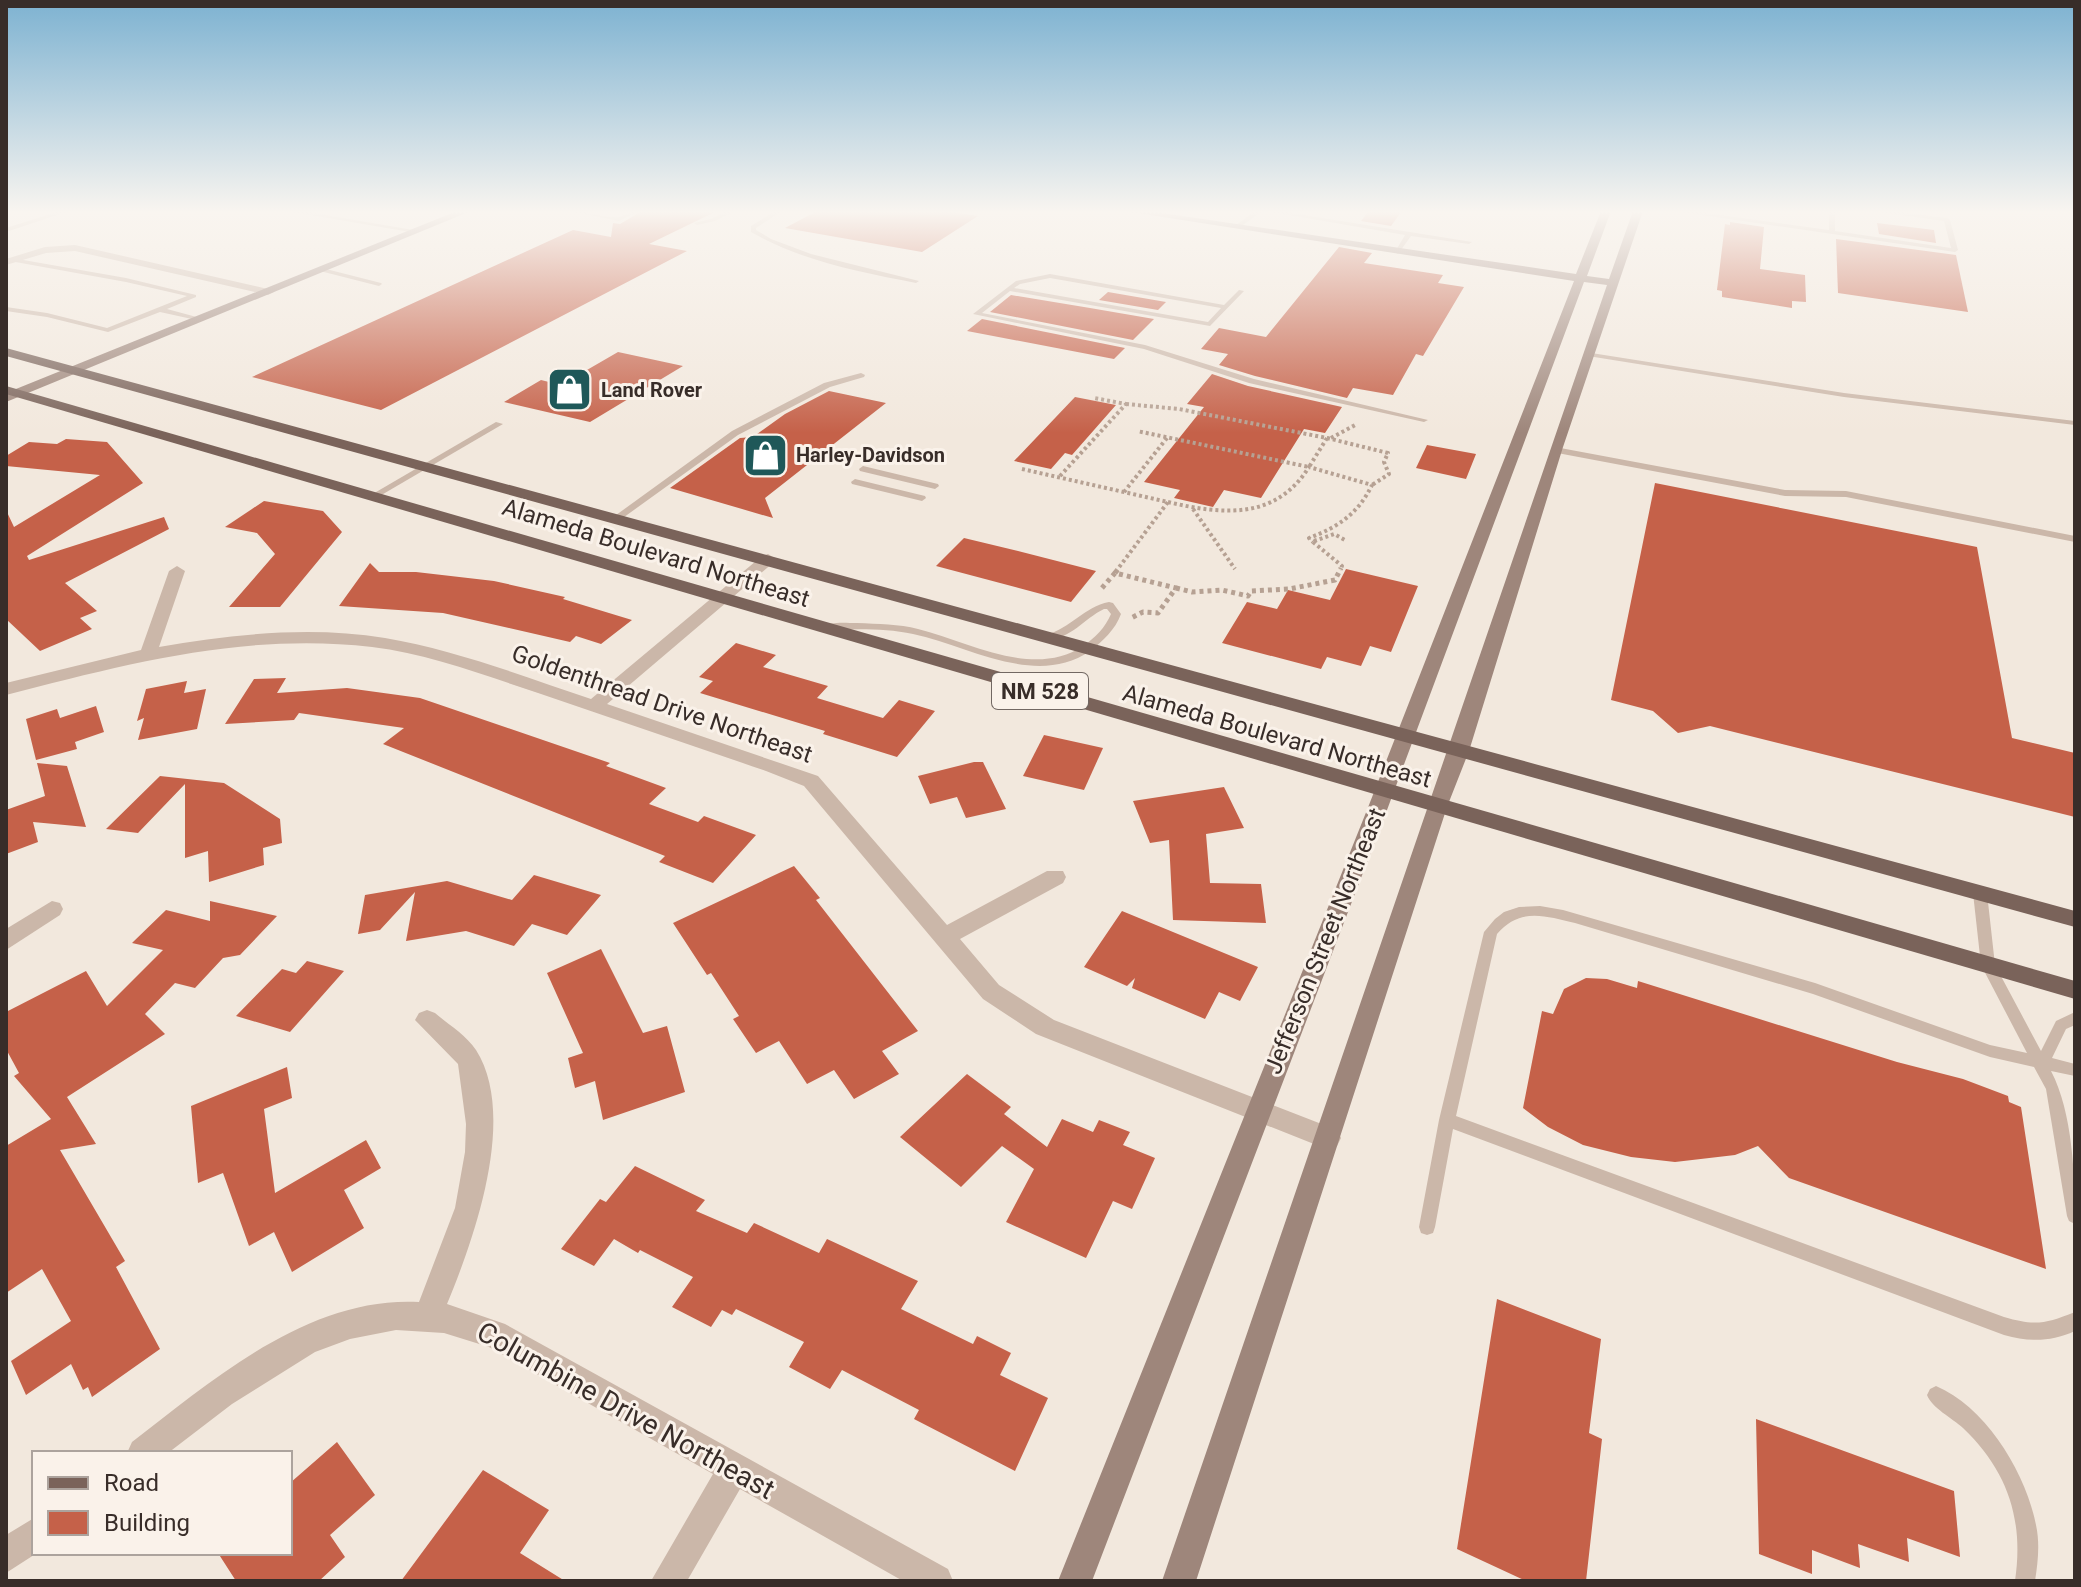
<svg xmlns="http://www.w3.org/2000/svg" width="2081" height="1587" font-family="Roboto,sans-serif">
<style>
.building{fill:#c56149}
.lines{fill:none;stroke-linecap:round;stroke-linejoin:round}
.path-far1{stroke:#b6a193;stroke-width:4;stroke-dasharray:3 3;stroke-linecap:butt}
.path{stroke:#b6a193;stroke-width:5;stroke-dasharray:4 4;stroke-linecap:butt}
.lane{fill:#cbb7a9;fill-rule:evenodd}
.street{fill:#cbb7a9;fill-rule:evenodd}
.secondary{fill:#9e867b;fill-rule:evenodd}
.primary{fill:#7a635a;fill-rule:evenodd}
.labels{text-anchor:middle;stroke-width:6;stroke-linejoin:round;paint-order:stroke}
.far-poi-label{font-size:20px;font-weight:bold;fill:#382d29;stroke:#faf2ea;text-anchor:start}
.shield{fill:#faf2ea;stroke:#726863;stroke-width:2}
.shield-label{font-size:22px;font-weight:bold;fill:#382d29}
.street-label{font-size:24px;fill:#382d29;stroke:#faf2ea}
.near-street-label{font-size:28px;fill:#382d29;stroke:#faf2ea}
</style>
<rect width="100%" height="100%" fill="#f2e8dd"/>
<g class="building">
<polygon points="642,211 717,211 649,244 687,251 381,410 252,377 573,230 611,237 613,223 620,224"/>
<polygon points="817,211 945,211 978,216 922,252 785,228"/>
<polygon points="1369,211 1402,211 1391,226 1361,221"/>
<polygon points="1730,222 1764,227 1760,269 1805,275 1806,302 1792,301 1792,308 1722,297 1722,291 1717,290 1725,224 1730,225"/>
<polygon points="1877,223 1934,230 1936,243 1879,234"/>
<polygon points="1836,239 1956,255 1968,312 1838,293"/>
<polygon points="1339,247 1372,253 1364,263 1443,275 1438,283 1464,287 1423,356 1416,354 1393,395 1353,388 1347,398 1255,376 1219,365 1228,354 1201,349 1219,328 1266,337"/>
<polygon points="1108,292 1166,302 1158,310 1099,300"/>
<polygon points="1011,295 1090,308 1154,319 1133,340 990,312"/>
<polygon points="982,319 1125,348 1114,359 967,331"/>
<polygon points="618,352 683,366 590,422 504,402 541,380 561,385"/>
<polygon points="1212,374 1248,386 1342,407 1325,433 1304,429 1261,498 1224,490 1213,507 1174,498 1180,490 1144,482 1204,407 1187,404"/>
<polygon points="829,391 886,403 765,498 773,518 670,488 740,438 753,437 785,414"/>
<polygon points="1075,397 1116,405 1072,455 1065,453 1051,469 1014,461"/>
<polygon points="66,439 107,442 143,483 27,556 29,560 164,517 169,529 65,583 97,611 80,618 92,629 40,651 6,619 6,510 14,527 100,475 6,466 6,456 29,442 57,444"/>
<polygon points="1427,445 1476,454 1466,479 1416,468"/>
<polygon points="1655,483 1977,547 2012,738 2075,753 2075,817 1710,726 1678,733 1653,711 1611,700"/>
<polygon points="264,501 323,511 342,532 280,607 229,607 275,554 257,533 225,527"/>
<polygon points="964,538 1018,551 1096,571 1071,602 936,566"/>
<polygon points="370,563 379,572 416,572 494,581 565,597 563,599 632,620 601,644 576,636 570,642 443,613 339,606"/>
<polygon points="1346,569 1418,586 1391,652 1370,646 1361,666 1327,657 1321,669 1222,643 1247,602 1277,609 1288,590 1330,600"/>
<polygon points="736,643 776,655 763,667 828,686 817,698 883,718 899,700 935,711 897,757 823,734 825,731 700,693 713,681 699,677"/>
<polygon points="286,678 277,693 347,688 420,698 610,763 606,766 666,788 649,804 698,822 704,816 756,835 713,883 659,862 665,856 383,744 404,728 299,713 294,720 225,724 254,679"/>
<polygon points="187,681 184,693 206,689 197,729 138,740 144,718 137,721 146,689"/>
<polygon points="96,706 104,732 75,742 77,749 36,760 26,719 57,709 60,718"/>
<polygon points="1044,735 1103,748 1084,790 1023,776"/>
<polygon points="974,762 983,762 1006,809 966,818 957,797 930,804 918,776"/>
<polygon points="37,763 67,766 86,827 33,822 38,842 6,854 6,810 45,796"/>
<polygon points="160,776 224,783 280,819 282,843 263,848 264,865 209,882 208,851 185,858 185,784 138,833 106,829"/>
<polygon points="1224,787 1244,828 1206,834 1210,883 1261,884 1266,923 1173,920 1169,840 1150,843 1133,801"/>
<polygon points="794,866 820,898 816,900 918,1031 882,1051 899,1074 854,1099 834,1070 807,1084 779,1041 756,1053 733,1019 739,1016 711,973 707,975 673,923"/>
<polygon points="534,875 601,895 567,935 532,924 514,946 466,931 406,941 415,892 380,930 358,934 365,895 447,881 512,900"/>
<polygon points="210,901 277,916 240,955 223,958 195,988 175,983 145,1014 165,1034 67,1097 96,1144 60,1150 125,1261 116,1267 160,1349 92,1397 88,1387 83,1390 71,1364 26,1395 11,1361 71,1321 42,1269 6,1293 6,1146 51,1119 14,1076 19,1073 6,1049 6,1012 86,971 107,1006 163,950 132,943 166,910 210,921"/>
<polygon points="1122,911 1258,967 1240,1001 1219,992 1205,1019 1132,988 1135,978 1127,986 1084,967"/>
<polygon points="601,949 643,1033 667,1026 685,1092 603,1120 595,1081 575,1088 568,1058 583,1053 547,973"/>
<polygon points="307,961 344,971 290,1032 236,1016 282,969 296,973"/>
<polygon points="1586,978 1607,979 1637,988 1638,981 1897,1062 1963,1079 2008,1096 2009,1102 2021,1107 2046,1269 1789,1178 1758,1146 1735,1155 1675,1162 1631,1157 1583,1145 1548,1127 1523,1108 1542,1011 1553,1014 1564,989"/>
<polygon points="287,1067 292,1098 264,1109 275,1193 366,1140 381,1168 344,1190 364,1228 292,1272 274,1232 249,1246 223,1173 198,1183 191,1106"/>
<polygon points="967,1074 1011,1107 1004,1114 1047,1147 1062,1119 1093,1132 1099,1120 1130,1132 1123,1145 1155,1158 1132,1209 1113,1201 1086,1258 1006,1222 1034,1169 1002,1146 961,1187 900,1137"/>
<polygon points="635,1166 705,1200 696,1211 747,1233 754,1223 819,1253 827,1239 918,1281 901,1309 973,1344 977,1336 1011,1353 1000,1375 1048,1398 1015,1471 914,1419 919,1410 842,1370 830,1389 789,1367 804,1342 736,1309 732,1315 722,1310 711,1327 672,1307 693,1277 640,1250 638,1253 614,1239 594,1266 561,1249 600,1199 606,1202"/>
<polygon points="1497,1299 1601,1339 1589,1433 1602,1439 1586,1581 1526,1581 1457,1549"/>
<polygon points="1756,1419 1954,1491 1960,1557 1907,1538 1909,1562 1858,1544 1860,1568 1812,1550 1812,1574 1759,1554"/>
<polygon points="337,1442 375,1495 330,1535 345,1557 319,1581 236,1581 218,1553 290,1553 290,1483"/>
<polygon points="483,1470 549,1510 520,1553 565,1581 401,1581"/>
</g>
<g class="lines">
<g class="path-far1">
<polyline points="1126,404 1179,409 1327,438 1309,467 1137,431"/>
<polyline points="1327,438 1388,453 1384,462 1389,474 1372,485"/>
<polyline points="1331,438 1357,424"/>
<polyline points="1022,469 1168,502 1117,570"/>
<polyline points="1060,476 1126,404 1094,398"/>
<polyline points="1124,492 1167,438"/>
<path d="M1168 502C1223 515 1276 520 1309 467L1372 485C1358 514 1338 527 1309 538L1313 542"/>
<polyline points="1193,509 1235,569"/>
<polyline points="1314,541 1334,534 1345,540"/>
<polyline points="1313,542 1342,566 1340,570"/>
</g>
<g class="path">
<polyline points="1115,573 1119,568"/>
<polyline points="1102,588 1115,573 1176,588 1158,613 1143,612 1131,618"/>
<polyline points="1176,588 1192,592 1222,590 1248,596 1251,591 1289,589 1335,580 1341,568"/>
</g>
<g class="lane">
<polygon points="60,211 69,211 6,232 6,228"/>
<polygon points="287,211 302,211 419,231 416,233"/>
<path d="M570 211C584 211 608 219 619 217 627 215 630 211 639 211L619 221Z"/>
<polygon points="727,211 735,211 715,221 697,225 694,223 711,219"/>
<path d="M775 211H782L756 228V230L771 239 811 254 919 281 916 283C860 272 801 261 751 232V226Z"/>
<polygon points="1255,211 1262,211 1239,228 1235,228 1235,226"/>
<polygon points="1265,211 1279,211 1472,242 1469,244 1411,236 1398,254 1395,252 1405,235"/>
<polygon points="1675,211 1691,211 1829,230 1829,211 1835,211 1835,231 1951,248 1944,221 1872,211 1890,211 1947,218 1950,220 1958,250 1955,252"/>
<polygon points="12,258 126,278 196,295 196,297 167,309 204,319 201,321 160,312 108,332 47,317 6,311 6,307 47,313 107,328 187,296 126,282 10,261 9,260"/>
<polygon points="322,268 381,283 382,284 379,286 320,271 320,269"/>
<path d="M1050 274 1224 305 1239 290 1244 291 1210 326 1010 291 982 313 1145 345 1254 379 1428 420 1424 422 1249 383 1144 349 973 314 1016 281ZM1050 278 1221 308 1208 322 1014 288 1020 284Z"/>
<polygon points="1585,352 1844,393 2075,421 2075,425 1844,397 1588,356 1584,354"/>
<polygon points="861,373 865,375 864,377 830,387 738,435 620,520 617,521 612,518 732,431 824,383"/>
<polygon points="496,422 503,424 378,497 372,497 371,495"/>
<polygon points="1555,447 1785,490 1846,491 2075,536 2075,542 1846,497 1785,496 1552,452 1552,448"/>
<polygon points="863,466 938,484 939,486 935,489 860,471 859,469"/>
<polygon points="855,479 925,496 926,498 922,501 852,484 851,482"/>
<path d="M1109 602 1113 603 1121 614C1115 630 1103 641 1090 651 1036 688 969 646 913 634 885 628 855 629 827 630L822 627C831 621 846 623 857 623 878 624 899 624 918 629 969 642 1034 679 1083 646 1095 638 1105 628 1111 614L1107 609H1104C1083 619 1071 640 1046 639L1045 637 1046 635C1071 628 1084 607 1109 602Z"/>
<path d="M1980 888 1985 890 1987 893 1995 965 2041 1051 2056 1021 2075 1012V1025L2066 1029 2052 1058 2075 1064V1076L2051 1071C2073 1113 2075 1177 2075 1224L2069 1221 2067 1216 2046 1089 2034 1067 1990 1057 1813 994 1575 923C1545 916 1520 907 1497 934L1456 1116 2004 1317C2035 1326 2045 1324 2075 1312V1331C2050 1342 2030 1342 2004 1335L1453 1129 1435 1227 1433 1233 1427 1235 1421 1233 1419 1227 1439 1120 1484 932 1495 919 1504 912 1519 907 1540 906 1563 910 1815 983 1990 1045 2027 1053 1981 965 1973 893 1975 890Z"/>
<path d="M1936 1386C1986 1407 2026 1473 2036 1525 2040 1543 2038 1562 2035 1581H2015C2024 1520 2008 1471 1963 1428 1952 1418 1932 1408 1927 1395L1930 1389Z"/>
</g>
<g class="street">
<polygon points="75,245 268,289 274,292 268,295 75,251 46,253 6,265 6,259 45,247"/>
<path d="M768 554 776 559 774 562 607 704 818 776 947 925 1047 871H1063L1066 877 1063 883 960 939 999 985 1054 1020 1337 1130 1341 1138 1337 1146 1328 1150 1319 1146 1036 1034 983 999 804 786 766 771C691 745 616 720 541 694 486 676 430 654 372 647 246 632 126 664 6 695V683L141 650 169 571 177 566 185 571 159 647C233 634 311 626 385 638 455 650 523 676 591 699L762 556Z"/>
<polygon points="52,901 60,903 63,909 60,915 6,950 6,929"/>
<path d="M427 1010 435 1013C449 1025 466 1035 476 1050 518 1116 474 1239 447 1304L505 1324 948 1569 953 1581H903L740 1489 687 1581H651L713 1474 489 1347 444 1333 396 1330 350 1339 315 1352 232 1404 168 1453H127L132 1442C214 1379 309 1296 419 1302L455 1208 465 1152 466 1124 458 1064 415 1020 419 1013Z"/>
<polygon points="34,1518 34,1553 37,1553 6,1573 6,1535"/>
</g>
<g class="secondary">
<polygon points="457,211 471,211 6,402 6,393"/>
<polygon points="1124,211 1149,211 1576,274 1601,211 1611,211 1587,276 1609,279 1633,211 1643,211 1563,447 1469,751 1447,807 1196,1581 1162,1581 1607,285 1584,282 1387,810 1092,1581 1058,1581 1367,810 1574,281"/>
</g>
<g class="primary">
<polygon points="6,348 2075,911 2075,927 6,356"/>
<polygon points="6,386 2075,981 2075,999 6,394"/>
</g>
</g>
<linearGradient id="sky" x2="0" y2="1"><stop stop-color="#7db2d1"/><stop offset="0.49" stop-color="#f9f5f0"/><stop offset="1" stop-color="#f9f5f0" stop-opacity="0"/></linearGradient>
<rect width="2081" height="433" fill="url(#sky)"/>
<defs>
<symbol id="shop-square" viewBox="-11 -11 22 22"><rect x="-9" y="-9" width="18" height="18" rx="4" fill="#1f5859" stroke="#faf2ea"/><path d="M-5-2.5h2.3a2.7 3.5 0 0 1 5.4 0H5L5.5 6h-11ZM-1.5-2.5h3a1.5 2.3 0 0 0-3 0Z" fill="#fff"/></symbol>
</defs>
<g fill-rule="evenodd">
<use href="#shop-square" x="544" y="364" width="51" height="51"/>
<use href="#shop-square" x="740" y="430" width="51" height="51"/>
</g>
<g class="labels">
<g class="far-poi-label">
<text x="601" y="397">Land Rover</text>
<text x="796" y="462">Harley-Davidson</text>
</g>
<rect class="shield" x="992" y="673" width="96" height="36" rx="6"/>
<g class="shield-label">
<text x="1040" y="699">NM 528</text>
</g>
<g class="street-label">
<text transform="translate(656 553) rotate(17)" y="8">Alameda Boulevard Northeast</text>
<text transform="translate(662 704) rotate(19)" y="8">Goldenthread Drive Northeast</text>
<text transform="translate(1277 736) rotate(16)" y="8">Alameda Boulevard Northeast</text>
<text transform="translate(1325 941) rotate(-68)" y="8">Jefferson Street Northeast</text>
</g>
<g class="near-street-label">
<text transform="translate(626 1410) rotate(29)" y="10">Columbine Drive Northeast</text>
</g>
</g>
<rect width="2081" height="1587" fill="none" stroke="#382d29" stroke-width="16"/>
<rect x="32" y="1451" width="260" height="104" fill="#faf2ea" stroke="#aca39d" stroke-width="2"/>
<rect x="48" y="1477" width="40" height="12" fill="#7a635a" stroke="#aca39d" stroke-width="2"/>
<text x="104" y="1491" font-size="24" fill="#382d29">Road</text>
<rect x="48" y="1511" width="40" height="24" fill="#c56149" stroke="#aca39d" stroke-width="2"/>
<text x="104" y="1531" font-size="24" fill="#382d29">Building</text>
</svg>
